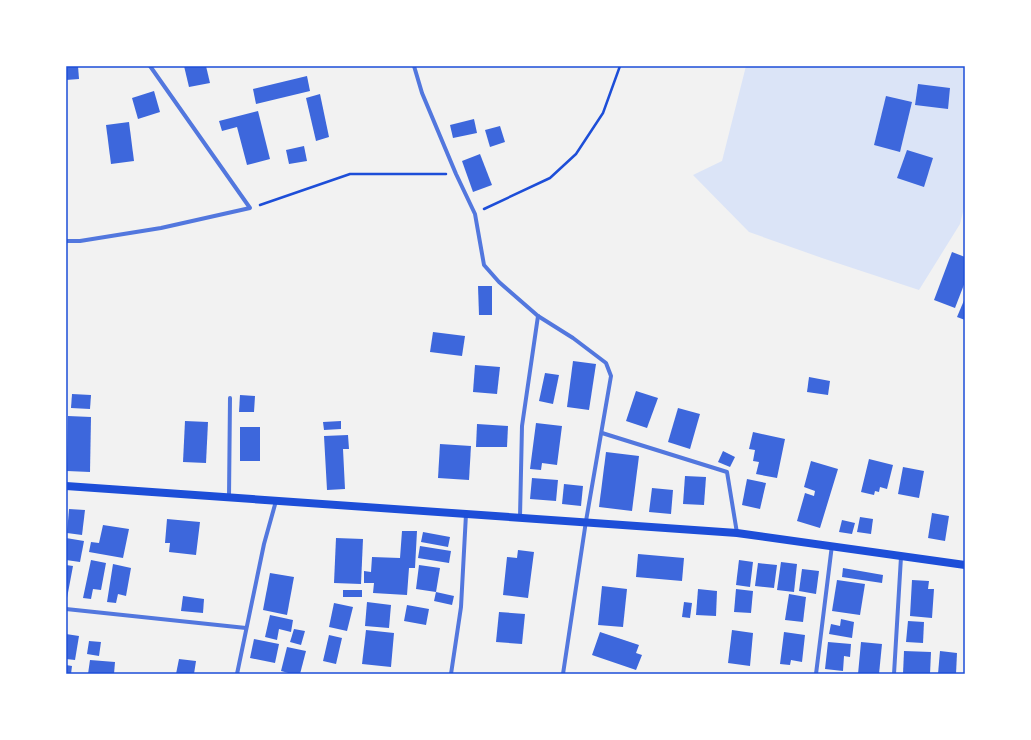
<svg xmlns="http://www.w3.org/2000/svg" width="1031" height="740" font-family="Signika,sans-serif">
<style>
.green{fill:#dbe4f7}
.building{fill:#3d67dc}
.lines{fill:none;stroke-linecap:round;stroke-linejoin:round}
.path{stroke:#1d4ed8;stroke-width:2.5}
.minor{stroke:#5277de;stroke-width:4}
.secondary{stroke:#1d4ed8;stroke-width:8}
.neatline{fill:none;stroke:#1d4ed8;stroke-width:1.5}
</style>
<rect width="100%" height="100%" fill="#f2f2f2"/>
<polygon class="green" points="746,66 965,66 965,204 960,224 919,290 822,258 749,232 693,175 722,161"/>
<g class="building">
<polygon points="66,66 78,66 79,79 66,80"/>
<polygon points="184,66 206,66 210,83 189,87"/>
<polygon points="307,76 310,91 256,104 253,89"/>
<polygon points="918,84 950,88 948,109 915,105"/>
<polygon points="154,91 160,112 138,119 132,98"/>
<polygon points="320,94 329,137 316,141 306,98"/>
<polygon points="886,96 912,102 900,152 874,145"/>
<polygon points="258,111 270,159 247,165 237,127 222,131 219,121"/>
<polygon points="474,119 477,133 453,138 450,125"/>
<polygon points="129,122 134,161 111,164 106,125"/>
<polygon points="500,126 505,142 490,147 485,130"/>
<polygon points="304,146 307,161 289,164 286,150"/>
<polygon points="907,150 933,158 924,187 897,178"/>
<polygon points="480,154 492,185 473,192 462,161"/>
<polygon points="952,252 965,257 965,282 955,308 934,300"/>
<polygon points="478,286 492,286 492,315 479,315"/>
<polygon points="965,298 965,320 957,317"/>
<polygon points="433,332 465,336 462,356 430,352"/>
<polygon points="573,361 596,364 589,410 567,407"/>
<polygon points="475,365 500,367 497,394 473,392"/>
<polygon points="545,373 559,375 553,404 539,401"/>
<polygon points="809,377 830,381 828,395 807,392"/>
<polygon points="636,391 658,398 647,428 626,421"/>
<polygon points="72,394 91,395 90,409 71,408"/>
<polygon points="240,395 255,396 254,412 239,412"/>
<polygon points="678,408 700,414 690,449 668,442"/>
<polygon points="68,416 91,417 90,472 67,471"/>
<polygon points="185,421 208,422 206,463 183,462"/>
<polygon points="341,421 341,429 324,430 323,422"/>
<polygon points="536,423 562,426 557,465 542,463 541,470 530,469"/>
<polygon points="477,424 508,426 507,447 476,447"/>
<rect x="240" y="427" width="20" height="34"/>
<polygon points="753,432 785,439 777,478 756,474 759,462 753,461 755,450 749,449"/>
<polygon points="348,435 349,449 343,449 345,489 327,490 324,436"/>
<polygon points="440,444 471,446 469,480 438,478"/>
<polygon points="723,451 735,457 730,467 718,462"/>
<polygon points="606,452 639,456 632,511 599,507"/>
<polygon points="869,459 893,465 887,489 880,487 879,492 875,491 874,495 861,492"/>
<polygon points="811,461 838,469 820,528 797,521 805,493 814,496 815,491 804,487"/>
<polygon points="903,467 924,471 919,498 898,494"/>
<polygon points="685,476 706,477 704,505 683,504"/>
<polygon points="532,478 558,480 556,501 530,499"/>
<polygon points="747,479 766,483 760,509 742,505"/>
<polygon points="564,484 583,486 581,506 562,504"/>
<polygon points="652,488 673,490 671,514 649,512"/>
<polygon points="69,509 85,510 82,535 67,533"/>
<polygon points="932,513 949,516 945,541 928,538"/>
<polygon points="860,517 873,519 871,534 857,532"/>
<polygon points="167,519 200,522 196,555 169,552 170,543 165,543"/>
<polygon points="842,520 855,523 852,534 839,532"/>
<polygon points="103,525 129,529 123,558 89,552 91,542 99,543"/>
<polygon points="402,531 417,531 415,568 409,568 407,595 373,593 374,583 364,583 364,571 371,572 372,557 400,558"/>
<polygon points="423,532 450,537 448,547 421,542"/>
<polygon points="66,538 84,541 80,562 66,560"/>
<polygon points="336,538 363,539 361,584 334,583"/>
<polygon points="420,546 451,551 449,563 418,558"/>
<polygon points="518,550 534,552 528,598 503,595 507,557 517,558"/>
<polygon points="638,554 684,558 682,581 636,577"/>
<polygon points="91,560 106,563 101,590 93,589 91,599 83,598"/>
<polygon points="739,560 753,562 750,587 736,585"/>
<polygon points="781,562 797,564 794,592 777,590"/>
<polygon points="758,563 777,565 774,588 755,586"/>
<polygon points="113,564 131,568 126,596 118,594 116,603 107,602"/>
<polygon points="66,565 73,566 67,598 66,598"/>
<polygon points="419,565 440,568 436,592 416,589"/>
<polygon points="843,568 883,575 882,583 842,577"/>
<polygon points="802,569 819,571 816,594 799,591"/>
<polygon points="270,573 294,577 287,615 263,610"/>
<polygon points="837,580 865,584 860,615 832,611"/>
<polygon points="912,580 929,581 928,589 934,589 932,618 910,616"/>
<polygon points="602,586 627,589 623,627 598,625"/>
<polygon points="698,589 717,591 716,616 696,615"/>
<polygon points="736,589 753,591 751,613 734,612"/>
<rect x="343" y="590" width="19" height="7"/>
<polygon points="436,592 454,596 452,605 434,601"/>
<polygon points="789,594 806,597 803,622 785,620"/>
<polygon points="183,596 204,599 203,613 181,611"/>
<polygon points="367,602 391,605 389,628 365,626"/>
<polygon points="684,602 692,603 690,618 682,617"/>
<polygon points="334,603 353,607 347,631 329,627"/>
<polygon points="407,605 429,609 426,625 404,621"/>
<polygon points="499,612 525,614 522,644 496,642"/>
<polygon points="270,615 293,620 291,632 279,629 277,640 265,637"/>
<polygon points="841,619 854,622 852,638 829,634 831,624 840,626"/>
<polygon points="908,621 924,622 923,643 906,642"/>
<polygon points="294,629 305,631 301,645 290,642"/>
<polygon points="366,630 394,633 391,667 362,664"/>
<polygon points="732,630 753,633 750,666 728,663"/>
<polygon points="600,632 639,645 636,653 642,655 636,670 592,655"/>
<polygon points="784,632 805,635 802,662 791,660 790,665 780,664"/>
<polygon points="66,634 79,636 75,660 66,659"/>
<polygon points="329,635 342,638 336,664 323,661"/>
<polygon points="254,639 279,644 275,663 250,658"/>
<polygon points="89,641 101,642 99,656 87,654"/>
<polygon points="828,642 851,644 850,657 844,656 843,671 825,669"/>
<polygon points="861,642 882,644 879,674 858,674"/>
<polygon points="287,647 306,651 300,674 292,674 281,671"/>
<polygon points="904,651 931,652 930,674 903,674"/>
<polygon points="940,651 957,653 956,674 938,674"/>
<polygon points="179,659 196,661 194,674 176,674"/>
<polygon points="90,660 115,662 114,674 88,674"/>
<polygon points="66,665 72,666 71,674 66,674"/>
</g>
<g class="lines">
<g class="path">
<polyline points="260,205 350,174 446,174"/>
<polyline points="484,209 550,178 576,154 603,113 620,66"/>
</g>
<g class="minor">
<polyline points="414,66 422,93 456,174 475,214 484,265 499,282 538,316 573,338 606,363 611,376 586,521 563,674"/>
<polyline points="66,241 80,241 161,228 250,208 150,66"/>
<polyline points="602,433 727,472 737,533"/>
<polyline points="229,497 230,398"/>
<polyline points="520,517 522,426 538,316"/>
<polyline points="66,609 246,628"/>
<polyline points="237,674 264,544 276,501"/>
<polyline points="451,674 461,607 466,514"/>
<polyline points="816,674 832,545"/>
<polyline points="894,674 901,557"/>
</g>
<polyline class="secondary" points="66,486 737,533 965,565"/>
</g>
<rect width="1031" height="740" fill="none" stroke="#ffffff" stroke-width="134"/>
<rect x="67" y="67" width="897" height="606" class="neatline"/>
</svg>
